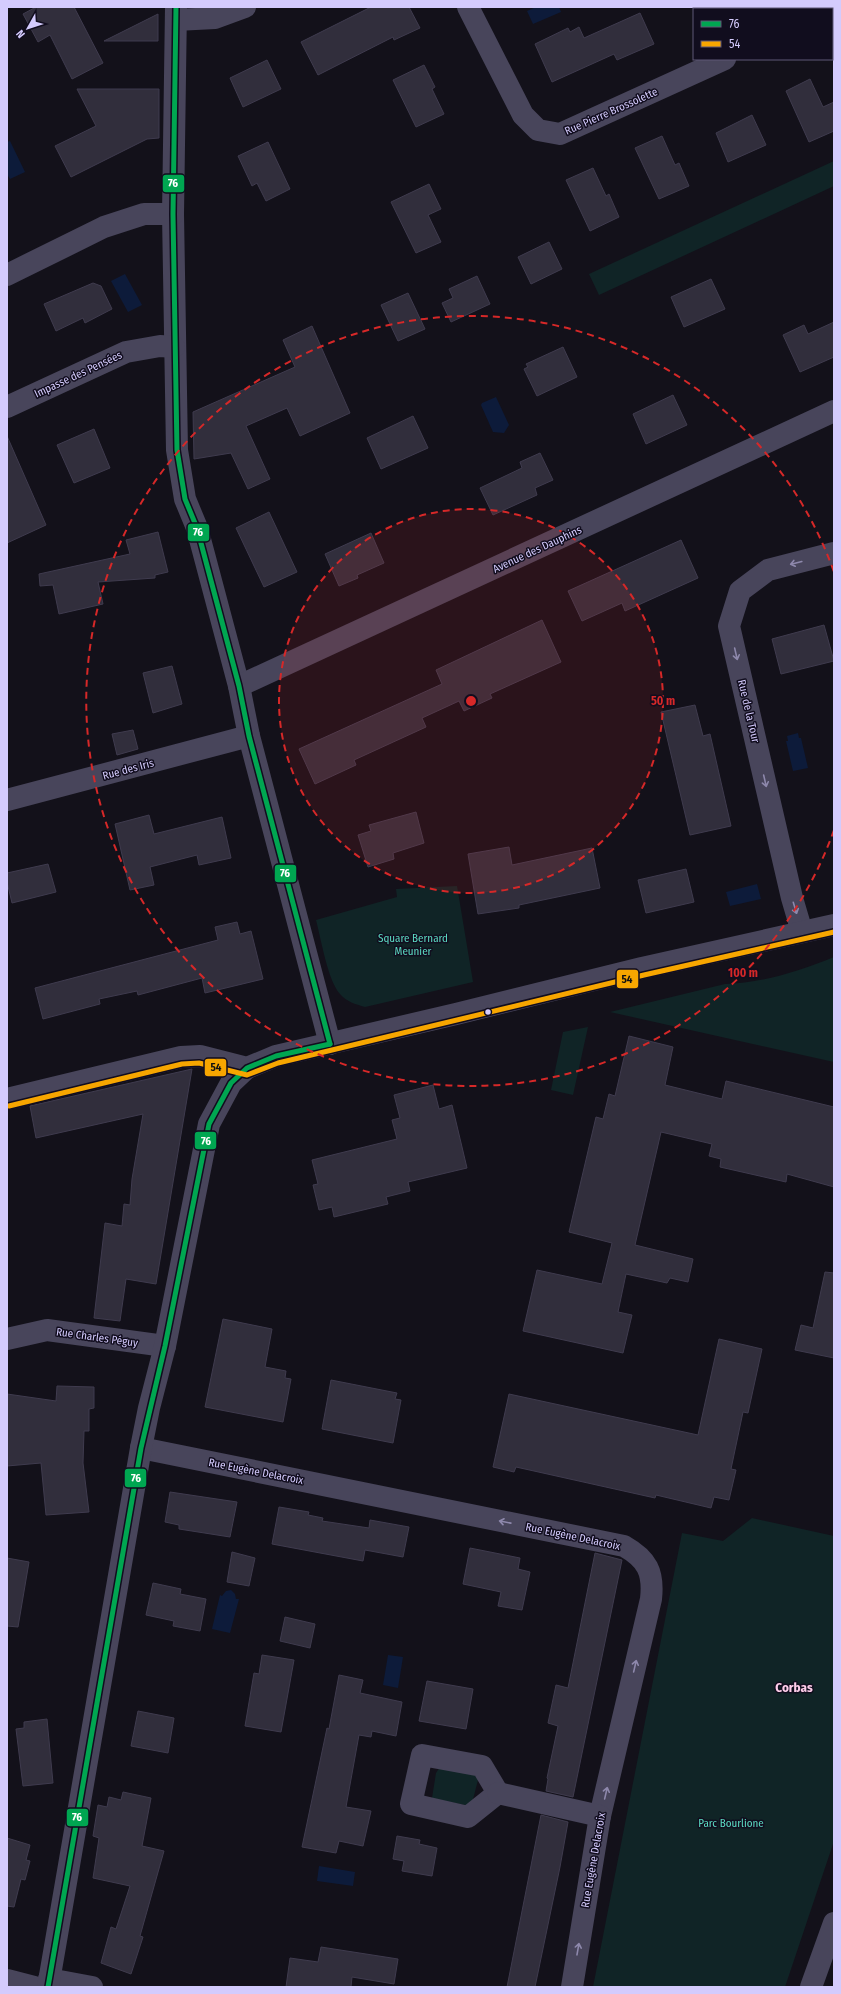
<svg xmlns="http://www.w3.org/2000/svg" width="841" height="1994" font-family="'Fira Sans Condensed',sans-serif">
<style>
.green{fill:#102426}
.water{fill:#0d1b3a}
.building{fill:#312e3c;stroke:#3f3b4e}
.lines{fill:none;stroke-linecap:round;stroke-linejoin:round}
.minor{stroke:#48455b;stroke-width:22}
.tertiary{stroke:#48455b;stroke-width:22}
.bus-1-casing{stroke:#110d1e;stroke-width:8}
.bus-2-casing{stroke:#110d1e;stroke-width:8}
.bus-1{stroke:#00a651;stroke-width:5}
.bus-2{stroke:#f7a600;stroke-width:5}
.oneway{stroke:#8e88ac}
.ring{fill:none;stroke:#d62828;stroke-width:2;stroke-dasharray:7 5}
.bus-dot{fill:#d4cbfd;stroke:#110d1e;stroke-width:1.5}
.labels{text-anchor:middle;stroke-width:3;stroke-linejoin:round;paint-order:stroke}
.street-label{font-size:11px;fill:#d4cbfd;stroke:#110d1e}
.park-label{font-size:11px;fill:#5bdac2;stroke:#110d1e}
.quarter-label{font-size:13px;font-weight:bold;fill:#fdcde9;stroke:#110d1e}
.centre{fill:#d62828;stroke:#110d1e;stroke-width:2}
.ring-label{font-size:12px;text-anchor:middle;font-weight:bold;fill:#d62828;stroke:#110d1e;stroke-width:3;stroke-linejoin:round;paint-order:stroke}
.line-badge{stroke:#110d1e;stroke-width:1.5}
.badge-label{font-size:11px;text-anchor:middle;font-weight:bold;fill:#fff}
.pale-badge-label{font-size:11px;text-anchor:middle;font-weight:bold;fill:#111}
</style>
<rect width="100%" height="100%" fill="#13111a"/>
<g class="green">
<polygon points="834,161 834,186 599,295 589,274"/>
<path d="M457 886 473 982 365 1007C355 1004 347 1002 340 994 328 981 321 939 316 920L397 897 396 889Z"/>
<path d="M834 957V1062L610 1012 725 984C762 983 800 971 834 957Z"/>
<polygon points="588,1027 573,1095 551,1090 563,1032"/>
<polygon points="752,1518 834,1536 834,1841 785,1987 593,1987 682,1533 723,1541"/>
<polygon points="440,1767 474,1773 478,1780 472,1803 469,1806 432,1798 436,1773"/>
</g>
<g class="water">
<polygon points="536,7 559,7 561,12 533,24 527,11"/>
<polygon points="10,141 25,172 10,179 7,174 7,142"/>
<polygon points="125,274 142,305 128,312 111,281"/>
<polygon points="496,397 509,425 504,433 493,432 481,405 482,403"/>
<polygon points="798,733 799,738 801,738 808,768 793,771 786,741 788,741 787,736"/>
<polygon points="757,884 761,899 730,906 726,892"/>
<polygon points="231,1590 235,1594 236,1599 239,1599 230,1633 212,1629 220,1595 222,1596 226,1591"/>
<polygon points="388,1655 403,1657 398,1688 383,1685"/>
<polygon points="319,1866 355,1872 353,1886 317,1881"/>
</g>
<g class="building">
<polygon points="36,7 74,7 103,63 72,79 50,35 38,42 23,14"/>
<polygon points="371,7 409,7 420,28 394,40 393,37 318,75 301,42"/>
<polygon points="640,13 654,44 617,60 614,54 552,82 535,44 568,28 570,32 579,27 584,38"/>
<polygon points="158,14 158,41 104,41"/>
<polygon points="267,60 281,89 243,107 230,78"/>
<polygon points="424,65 435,87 432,89 444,114 416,127 393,80"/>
<polygon points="810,79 823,107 834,102 834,131 809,142 786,91"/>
<polygon points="77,89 159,89 159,138 147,139 71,177 55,146 96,126"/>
<polygon points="752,115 766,145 728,162 716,133"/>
<polygon points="662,136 675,165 679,163 689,186 659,199 635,148"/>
<polygon points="268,142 290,189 266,201 257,183 252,186 238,156"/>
<polygon points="593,168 606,196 609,194 619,217 590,231 566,180"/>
<polygon points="429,184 441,209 428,215 441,242 416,253 391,202"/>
<polygon points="549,242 562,269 531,284 518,257"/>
<polygon points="477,276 490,304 451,322 442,303 453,298 449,289"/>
<polygon points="711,279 725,309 684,327 671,297"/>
<polygon points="93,283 101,286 112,309 85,323 83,318 56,331 44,304"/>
<polygon points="408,293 425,329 398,341 381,305"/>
<polygon points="834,322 834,357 800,372 783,335 804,325 808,334"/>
<polygon points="312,326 350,413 300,436 287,408 246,426 270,479 248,489 231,453 194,459 193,412 295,367 283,340"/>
<polygon points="563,347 577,377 537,396 524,369 528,367 526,364"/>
<polygon points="673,395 687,425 646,444 633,414"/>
<polygon points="413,416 428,448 381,469 367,438"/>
<polygon points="94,429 110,468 74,483 57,445"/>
<polygon points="7,436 46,525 7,543"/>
<polygon points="540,453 553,480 535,488 537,495 493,515 480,488 522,468 520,462"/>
<polygon points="269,512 297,572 264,587 236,528"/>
<polygon points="158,532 168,572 155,575 155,578 98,582 103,604 59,614 53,585 40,586 39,574 130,554 126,540"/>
<polygon points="371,533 384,563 357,575 358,578 339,586 325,554"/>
<polygon points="681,540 698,578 625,611 622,603 582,621 568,591"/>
<polygon points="542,620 561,662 490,694 492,698 464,711 459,701 422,718 426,727 354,760 356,765 315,784 299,749 442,684 436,670"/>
<polygon points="824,625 834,661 781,674 772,639"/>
<polygon points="172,666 182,704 153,713 143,673"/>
<polygon points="695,705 703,736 710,734 731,826 690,835 661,712"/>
<polygon points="133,730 138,749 117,755 112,734"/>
<polygon points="416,812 424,843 393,853 394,859 368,867 358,835 371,831 369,825"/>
<polygon points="149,815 154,834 222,817 231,858 199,865 197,855 150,867 154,885 130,890 115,824"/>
<polygon points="509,847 512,865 592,848 600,888 519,905 519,908 478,914 468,854"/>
<polygon points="48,864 56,892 12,903 7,882 7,873"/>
<polygon points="686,869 694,902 646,913 638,880"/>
<polygon points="237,922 240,934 251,931 263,979 205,993 202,978 138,995 137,991 99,999 100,1004 43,1019 35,988 218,940 215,927"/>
<polygon points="629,1036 673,1047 665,1085 722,1099 726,1081 834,1107 834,1187 787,1174 786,1182 720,1167 721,1159 709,1156 712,1144 661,1132 635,1245 693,1259 688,1282 670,1278 667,1283 626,1274 618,1312 632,1315 623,1353 523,1331 537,1270 602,1284 612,1243 569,1232 596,1117 603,1119 609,1094 615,1096"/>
<polygon points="192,1069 156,1284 126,1279 120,1321 94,1318 105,1223 122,1226 124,1204 130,1205 132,1179 143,1114 36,1138 30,1106"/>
<polygon points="433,1085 439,1109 452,1105 467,1168 408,1182 410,1191 386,1197 388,1204 334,1217 332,1207 319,1210 313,1185 318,1184 312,1160 397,1139 392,1120 400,1118 394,1095"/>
<polygon points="825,1272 834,1273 834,1358 795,1350 801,1325 813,1328"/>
<polygon points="223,1319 272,1329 265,1367 286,1371 285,1378 291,1379 283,1422 205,1407"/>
<polygon points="719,1339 762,1349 748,1413 743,1412 731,1469 736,1470 729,1500 714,1497 711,1508 656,1495 655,1498 516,1467 514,1472 493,1467 509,1394 698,1435"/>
<polygon points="331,1380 397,1393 395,1399 401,1400 393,1443 322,1429"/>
<polygon points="57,1386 94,1387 94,1408 89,1409 89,1431 84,1431 83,1463 89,1512 46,1515 41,1463 7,1466 7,1394 56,1401"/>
<polygon points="170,1492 237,1502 230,1537 179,1529 179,1525 165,1522"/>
<polygon points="279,1507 309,1512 308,1515 323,1518 322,1521 369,1528 370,1520 409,1527 403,1557 365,1550 363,1561 272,1544"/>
<polygon points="470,1548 520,1558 518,1569 530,1572 522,1610 498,1606 501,1592 463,1584"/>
<polygon points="232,1552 255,1558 249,1586 227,1582"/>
<polygon points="595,1553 622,1560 573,1797 546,1791 548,1779 547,1778 558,1726 548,1723 556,1685 568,1688"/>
<polygon points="7,1558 29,1562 18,1627 7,1626"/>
<polygon points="153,1583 181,1589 180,1594 206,1599 200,1631 173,1626 174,1621 146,1615"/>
<polygon points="285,1617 315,1624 310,1648 280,1641"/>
<polygon points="262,1655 294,1660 281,1732 245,1726 254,1673 259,1674"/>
<polygon points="339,1675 363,1680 360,1693 402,1702 396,1736 372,1731 371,1737 359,1735 346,1807 371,1811 363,1846 339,1841 336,1853 302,1847 327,1728 329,1729"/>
<polygon points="427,1681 473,1689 466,1729 419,1721"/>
<polygon points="138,1711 174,1718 168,1753 131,1746"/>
<polygon points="47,1719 53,1783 23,1786 16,1729 24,1728 24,1722"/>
<polygon points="123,1792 151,1798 142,1846 164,1851 140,1936 143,1937 131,1974 101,1963 111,1927 116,1929 130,1886 93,1878 99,1838 93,1836 98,1805 107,1807 109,1797 121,1800"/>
<polygon points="541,1815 568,1822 560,1867 535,1987 507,1987"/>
<polygon points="397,1836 420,1840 419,1844 437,1848 432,1876 402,1871 404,1861 393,1859"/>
<polygon points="7,1838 30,1845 26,1860 30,1861 25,1880 21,1879 14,1907 7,1906"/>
<polygon points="321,1947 398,1959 394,1984 352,1977 351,1987 286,1987 290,1958 318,1962"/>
</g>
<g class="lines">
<g class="minor">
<polyline points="176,7 173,214 177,450 185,499 197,528 239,686 249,736 330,1044"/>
<polyline points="468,7 523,115 538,130 560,134 725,59"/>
<polyline points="832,10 834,9"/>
<polyline points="176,20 215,18 245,7"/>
<polyline points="7,275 104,227 144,214 173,214"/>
<polyline points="7,407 126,352 160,346 174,347"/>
<polyline points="239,686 834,411"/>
<polyline points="7,800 249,736"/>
<polyline points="802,932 792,898 729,626 740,591 768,570 834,553"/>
<polyline points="7,1339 47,1330 165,1346"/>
<path d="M141 1448 624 1546C647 1559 654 1572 651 1599L600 1816 572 1987"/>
<polygon points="422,1755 482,1766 498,1793 468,1817 411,1804"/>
<polyline points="498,1793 600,1816"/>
<polyline points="49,1979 92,1987"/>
<polyline points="7,1980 34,1987"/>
<polyline points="48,1987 141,1448 149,1408 165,1346 209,1124 231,1083 247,1068"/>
<polyline points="811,1987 834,1923"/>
</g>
<polyline class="tertiary" points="7,1099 181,1057 200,1056 247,1068 276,1056 456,1014 642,968 834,925"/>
<defs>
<g id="bus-1">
<polyline points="176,7 173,214 177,450 185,499 197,528 239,686 249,736 330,1044"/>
<polyline points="48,1987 141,1448 165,1346 209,1124 231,1083 247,1068 276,1056 330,1044"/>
</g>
<polyline id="bus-2" points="9,1106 182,1064 199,1063 247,1075 278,1063 644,975 834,932"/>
</defs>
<use href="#bus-1" class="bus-1-casing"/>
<use href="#bus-2" class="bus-2-casing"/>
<use href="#bus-1" class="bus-1"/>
<use href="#bus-2" class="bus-2"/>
</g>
<defs><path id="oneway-shaft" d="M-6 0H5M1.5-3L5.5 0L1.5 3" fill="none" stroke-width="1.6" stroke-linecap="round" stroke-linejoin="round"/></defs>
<g class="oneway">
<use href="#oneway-shaft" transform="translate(796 563) rotate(166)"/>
<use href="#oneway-shaft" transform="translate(736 654) rotate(77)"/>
<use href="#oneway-shaft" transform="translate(765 781) rotate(77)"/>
<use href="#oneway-shaft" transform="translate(795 908) rotate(73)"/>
<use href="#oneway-shaft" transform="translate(505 1522) rotate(-169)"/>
<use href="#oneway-shaft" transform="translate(635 1666) rotate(-77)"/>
<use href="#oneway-shaft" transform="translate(606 1793) rotate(-77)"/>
<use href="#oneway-shaft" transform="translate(578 1949) rotate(-80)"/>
</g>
<circle cx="471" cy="701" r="192" fill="#d62828" fill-opacity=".12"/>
<g class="ring">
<circle cx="471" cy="701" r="192"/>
<path d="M834 830A385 385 0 1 1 834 572"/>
</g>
<circle class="bus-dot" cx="488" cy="1012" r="3.5"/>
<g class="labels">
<g class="street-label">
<text transform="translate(611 111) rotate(-24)" y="4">Rue Pierre Brossolette</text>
<text transform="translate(78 374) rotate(-25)" y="4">Impasse des Pensées</text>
<text transform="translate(537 549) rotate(-25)" y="4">Avenue des Dauphins</text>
<text transform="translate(749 711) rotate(77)" y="4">Rue de la Tour</text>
<text transform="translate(128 769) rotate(-15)" y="4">Rue des Iris</text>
<text transform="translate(97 1337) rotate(8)" y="4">Rue Charles Péguy</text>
<text transform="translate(256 1471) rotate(11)" y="4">Rue Eugène Delacroix</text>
<text transform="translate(573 1536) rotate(12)" y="4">Rue Eugène Delacroix</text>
<text transform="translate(593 1860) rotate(-80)" y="4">Rue Eugène Delacroix</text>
</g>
<g class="park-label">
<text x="413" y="942">Square Bernard<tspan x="413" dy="13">Meunier</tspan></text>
<text x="731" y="1827">Parc Bourlione</text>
</g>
<g class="quarter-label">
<text x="794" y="1692">Corbas</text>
</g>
</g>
<circle cx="471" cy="701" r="6" class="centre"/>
<g class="ring-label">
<text x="663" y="705">50 m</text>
<text x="743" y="977">100 m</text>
</g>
<g class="line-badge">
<rect x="162" y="174" width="23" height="19" rx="4" fill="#00a651"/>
<rect x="187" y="523" width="23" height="19" rx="4" fill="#00a651"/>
<rect x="274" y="864" width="23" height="19" rx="4" fill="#00a651"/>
<rect x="616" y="969" width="23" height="20" rx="4" fill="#f7a600"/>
<rect x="204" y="1058" width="23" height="19" rx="4" fill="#f7a600"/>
<rect x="194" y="1131" width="23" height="19" rx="4" fill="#00a651"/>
<rect x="124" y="1468" width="23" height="20" rx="4" fill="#00a651"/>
<rect x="66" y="1808" width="23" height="19" rx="4" fill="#00a651"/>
</g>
<g class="badge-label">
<text x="173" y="187">76</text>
<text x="198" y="536">76</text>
<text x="285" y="877">76</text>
<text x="206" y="1145">76</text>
<text x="136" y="1482">76</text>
<text x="77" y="1821">76</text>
</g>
<g class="pale-badge-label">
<text x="627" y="983">54</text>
<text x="216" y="1071">54</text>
</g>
<rect width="841" height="1994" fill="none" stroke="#d4cbfd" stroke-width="16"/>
<rect x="693" y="8" width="140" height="52" fill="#110d1e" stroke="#5f5977"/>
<rect x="701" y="21" width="20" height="6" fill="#00a651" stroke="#5f5977"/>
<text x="729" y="28" font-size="12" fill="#d4cbfd">76</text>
<rect x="701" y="41" width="20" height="6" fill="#f7a600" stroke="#5f5977"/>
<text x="729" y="48" font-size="12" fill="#d4cbfd">54</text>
<g transform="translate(28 28) rotate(231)" stroke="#110d1e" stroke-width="3" paint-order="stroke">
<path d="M0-3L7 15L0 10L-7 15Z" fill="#d4cbfd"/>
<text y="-6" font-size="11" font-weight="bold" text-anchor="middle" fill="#d4cbfd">N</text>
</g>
</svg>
